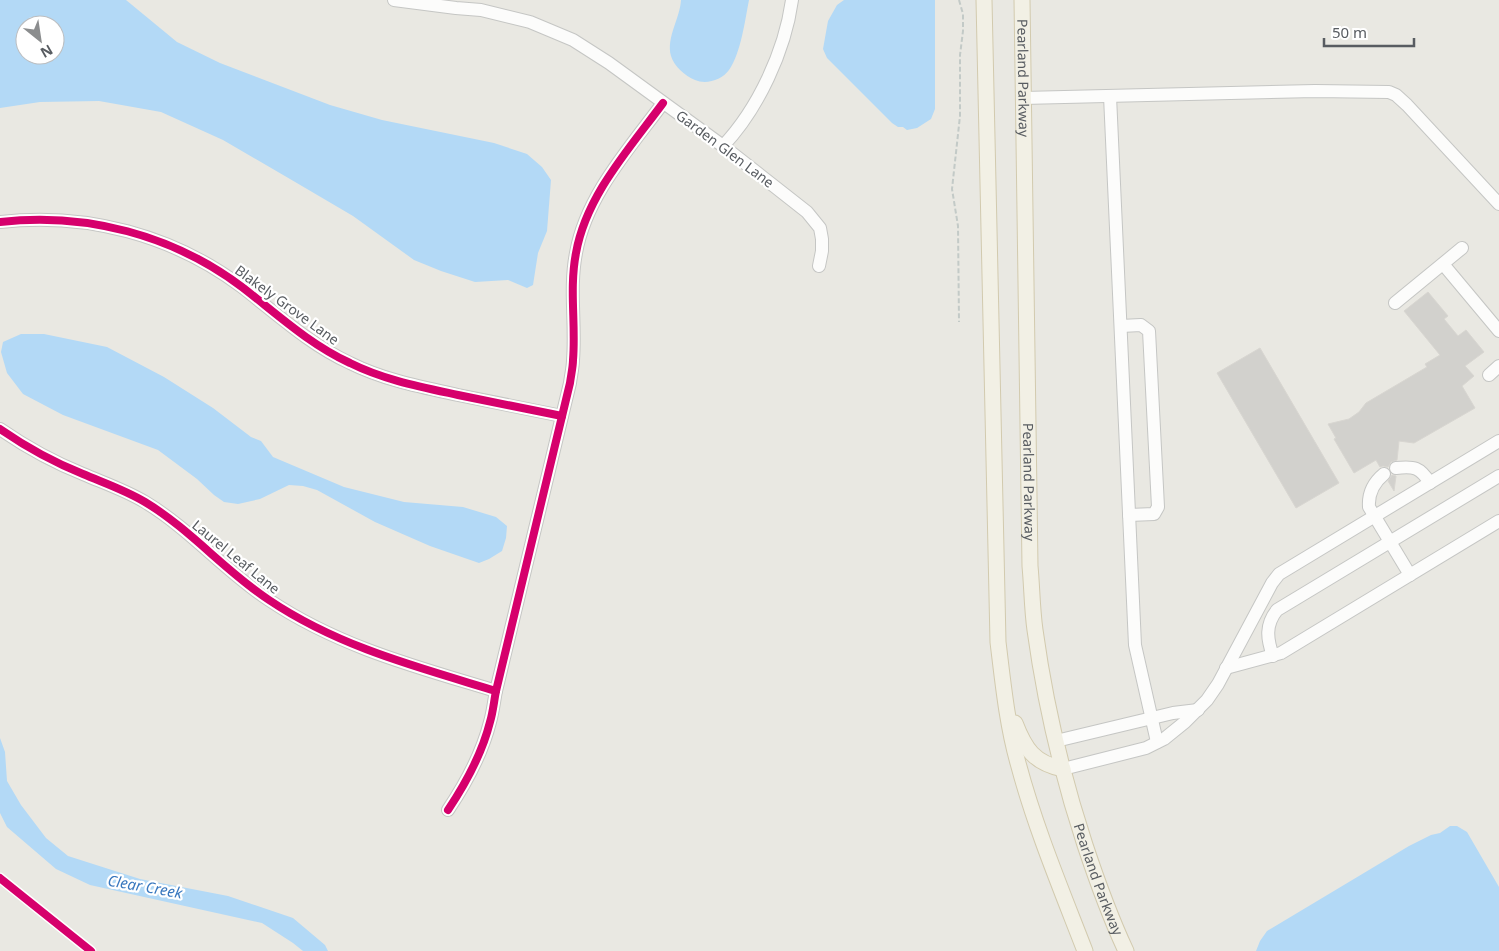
<svg xmlns="http://www.w3.org/2000/svg" width="1499" height="951" font-family="'Noto Sans',sans-serif">
<style>
.water{fill:#b3d9f6;fill-rule:evenodd}
.building{fill:#d2d1cd;stroke:#d8d6d1}
.lines{fill:none;stroke-linecap:round;stroke-linejoin:round}
.minor-casing{stroke:#c5c6c4;stroke-width:14}
.major-casing{stroke:#d2caae;stroke-width:17}
.path{stroke:#c3cac7;stroke-width:2;stroke-dasharray:5 2.5;stroke-linecap:butt}
.minor{stroke:#fcfcfb;stroke-width:12}
.major{stroke:#f2f0e5;stroke-width:15}
.cycleway-casing{stroke:#fff;stroke-width:11}
.cycleway{stroke:#d6006c;stroke-width:8}
.labels{text-anchor:middle;stroke-width:4.5;stroke-linejoin:round;paint-order:stroke}
.street-label{font-size:14px;fill:#585c61;stroke:#fff}
.water-label{font-size:15px;font-style:italic;fill:#3877be;stroke:#fff}
</style>
<rect width="100%" height="100%" fill="#e9e8e2"/>
<g class="water">
<path d="M0 0H126L177 42 220 63 330 105 382 120 494 143 527 154 542 167 551 180 547 231 538 253 533 285 527 288 508 280 475 282 441 271 414 260 353 216 290 179 223 140 161 112 99 101 40 102 0 108ZM25 25H55V55H25Z"/>
<path d="M681 0H749C745 20 741 53 729 70 722 80 706 85 695 80 685 76 674 66 671 56 666 37 680 19 681 0Z"/>
<polygon points="844,0 935,0 935,109 931,119 917,128 907,130 903,127 898,127 892,123 827,58 823,49 828,21 837,5"/>
<polygon points="21,334 44,334 107,347 164,377 213,408 251,437 261,441 273,457 344,487 404,502 463,507 496,517 507,526 506,538 502,551 489,559 479,563 430,546 375,522 317,490 303,486 289,485 260,499 238,504 224,502 214,495 197,479 158,450 63,415 23,394 7,373 1,352 3,342"/>
<polygon points="0,738 5,752 7,781 21,805 46,838 68,856 140,879 228,896 293,918 325,945 328,951 303,951 293,943 262,923 90,885 56,869 7,827 0,813"/>
<polygon points="1450,826 1457,826 1467,832 1499,887 1499,951 1256,951 1260,941 1267,931 1409,846 1431,835 1440,833"/>
</g>
<g class="building">
<polygon points="1428,292 1448,316 1444,319 1458,336 1466,330 1484,352 1465,366 1474,376 1462,386 1475,408 1414,443 1399,441 1397,460 1391,462 1388,467 1383,466 1380,467 1376,460 1354,473 1334,439 1336,438 1328,424 1349,419 1359,412 1366,403 1427,367 1425,364 1440,355 1404,311"/>
<polygon points="1260,348 1339,483 1296,508 1217,373"/>
<polygon points="1392,475 1396,476 1394,491 1388,481"/>
</g>
<g class="lines">
<defs>
<g id="minor">
<polyline points="394,0 456,8 481,10 530,22 573,40 609,63 723,146 807,212 820,228 822,239 822,251 819,266"/>
<polyline points="1110,96 1135,645 1157,742"/>
<polyline points="1023,98 1315,91 1389,92 1396,95 1407,105 1499,204"/>
<path d="M723 146C758 109 785 51 792 0"/>
<path d="M0 222C86 212 173 235 242 287 277 314 309 344 350 363 384 380 421 387 458 395 493 402 527 409 562 416"/>
<polyline points="1443,264 1499,331"/>
<polyline points="1395,303 1462,248"/>
<polyline points="1121,326 1141,325 1149,331 1158,507 1154,514 1129,515"/>
<polyline points="1489,375 1499,366"/>
<path d="M0 429C26 447 53 462 83 474 104 483 125 490 145 502 190 529 225 571 269 600 339 647 417 667 496 691"/>
<path d="M1396 468C1414 466 1420 467 1430 483"/>
<path d="M1384 474C1373 483 1368 493 1369 507L1410 575"/>
<path d="M1273 656C1267 639 1265 625 1277 610L1499 476"/>
<polyline points="1226,668 1281,653 1499,521"/>
<polyline points="1056,741 1173,713 1198,710"/>
<polyline points="1063,769 1146,748 1164,739 1185,722 1207,700 1218,684 1272,583 1279,574 1499,441"/>
<path d="M448 810C466 783 482 754 490 722 493 712 494 701 496 691L570 383C571 375 573 367 573 360 576 324 569 289 576 253 586 196 629 149 663 103"/>
</g>
<g id="major">
<path d="M984 0 998 642C1003 683 1007 724 1018 763 1035 827 1061 889 1085 951"/>
<path id="s1" d="M1022 0 1030 566C1032 587 1032 609 1035 630 1045 703 1062 775 1085 845 1097 881 1110 917 1126 951"/>
<path d="M1015 723C1025 749 1034 763 1063 769"/>
</g>
</defs>
<use href="#minor" class="minor-casing"/>
<use href="#major" class="major-casing"/>
<polyline class="path" points="959,0 963,14 963,31 960,55 960,116 952,189 958,226 959,322"/>
<use href="#minor" class="minor"/>
<use href="#major" class="major"/>
<defs>
<g id="cycleway">
<path d="M0 222C86 212 173 235 242 287 277 314 309 344 350 363 384 380 421 387 458 395 493 402 527 409 562 416"/>
<path d="M0 429C26 447 53 462 83 474 104 483 125 490 145 502 190 529 225 571 269 600 339 647 417 667 496 691"/>
<path d="M448 810C466 783 482 754 490 722 493 712 494 701 496 691L570 383C571 375 573 367 573 360 576 324 569 289 576 253 586 196 629 149 663 103"/>
<polyline points="0,878 91,951"/>
</g>
</defs>
<use href="#cycleway" class="cycleway-casing"/>
<use href="#cycleway" class="cycleway"/>
</g>
<g class="labels">
<g class="street-label">
<text dy="5" stroke="none"><textPath href="#s1" startOffset="78">Pearland Parkway</textPath></text>
<text transform="translate(725 149) rotate(37)" y="5">Garden Glen Lane</text>
<text transform="translate(287 305) rotate(36)" y="5">Blakely Grove Lane</text>
<text dy="5" stroke="none"><textPath href="#s1" startOffset="482">Pearland Parkway</textPath></text>
<text transform="translate(236 557) rotate(39)" y="5">Laurel Leaf Lane</text>
<text dy="5" stroke="none"><textPath href="#s1" startOffset="888">Pearland Parkway</textPath></text>
</g>
<g class="water-label">
<text transform="translate(145 887) rotate(10)" y="5">Clear Creek</text>
</g>
</g>
<g transform="translate(40 40) rotate(150)"><circle r="24" fill="#ffffff" stroke="#bcbec0"/>
<path d="M0-4L9 19L0 12L-9 19Z" fill="#8b8d8e"/>
<text y="-8" font-size="14" font-weight="bold" text-anchor="middle" fill="#585c61">N</text>
</g>
<path d="M1324 38v8h90v-8" fill="none" stroke="#585c61" stroke-width="2.5"/>
<text x="1332" y="38" font-size="15" fill="#585c61" stroke="#ffffff" stroke-width="4" paint-order="stroke">50 m</text>
</svg>
